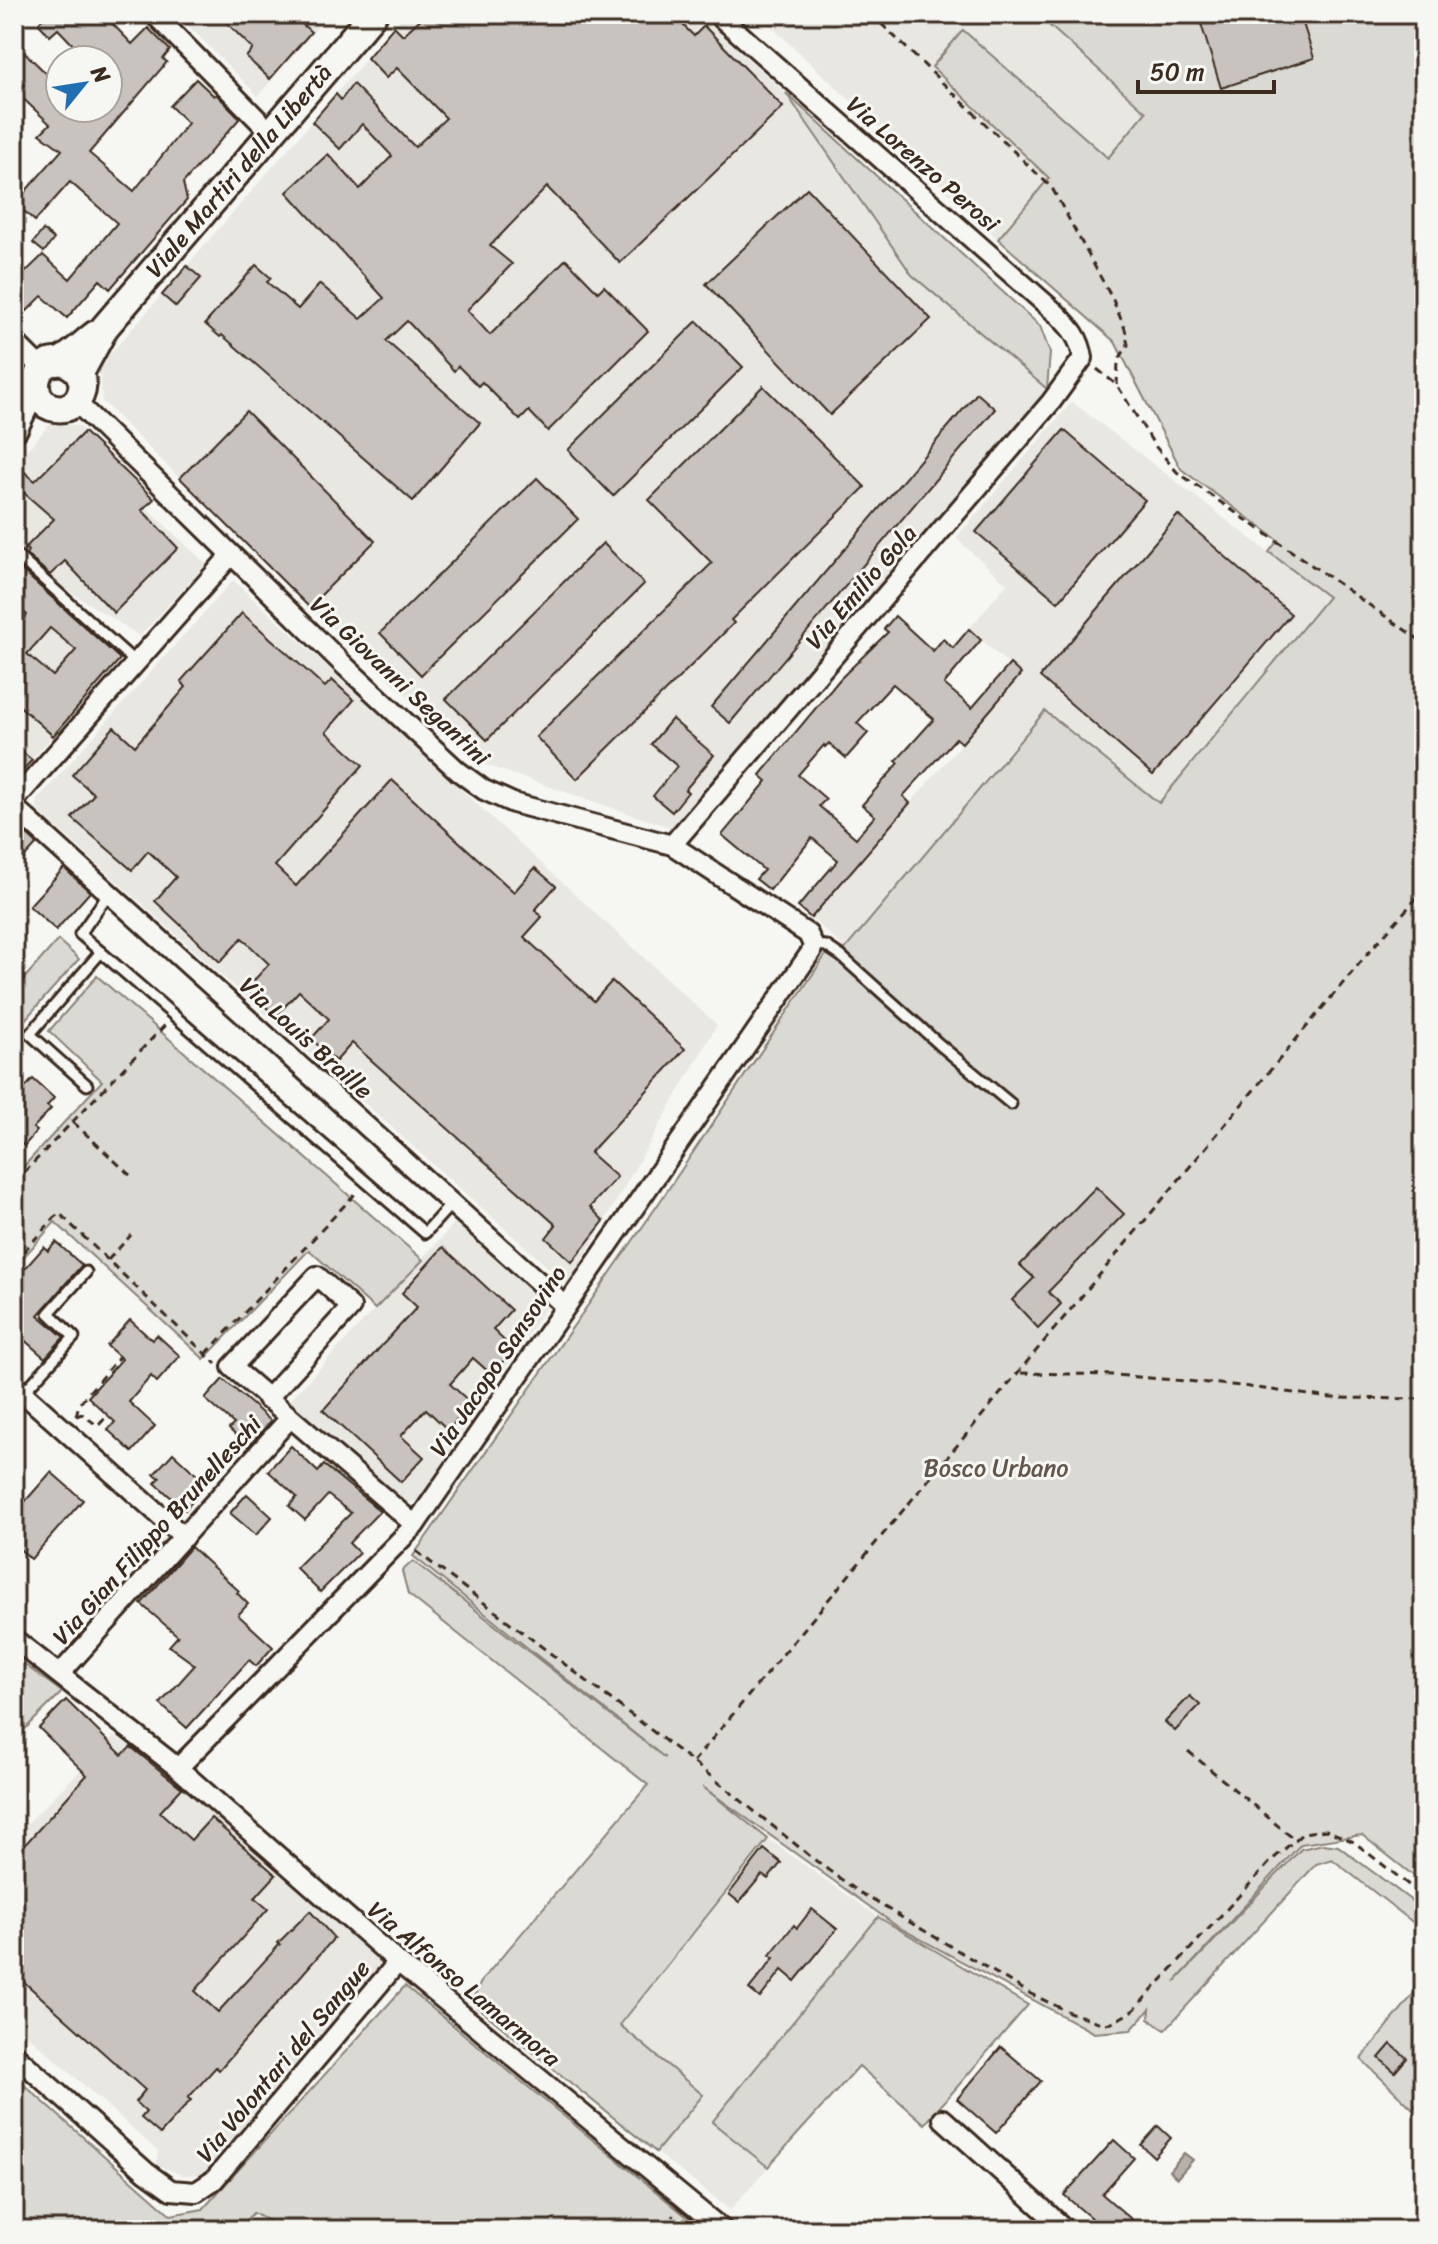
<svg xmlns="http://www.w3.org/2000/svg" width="1438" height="2244" font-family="Sriracha,sans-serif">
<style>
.built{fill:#e8e7e2}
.green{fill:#dad9d3;stroke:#8a8278;stroke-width:2}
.water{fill:#b6b0a9;stroke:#857a71;stroke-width:2}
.building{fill:#c8c3be;stroke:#3b2a1e;stroke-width:2;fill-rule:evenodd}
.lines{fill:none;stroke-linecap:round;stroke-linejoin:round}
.lane-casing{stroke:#3b2a1e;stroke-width:15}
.street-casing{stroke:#3b2a1e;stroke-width:24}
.secondary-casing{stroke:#3b2a1e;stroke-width:32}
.path{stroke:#3b2a1e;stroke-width:3;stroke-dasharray:8 6;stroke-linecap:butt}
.lane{stroke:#f6f6f2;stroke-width:9}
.street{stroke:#f6f6f2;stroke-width:18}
.secondary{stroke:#f6f6f2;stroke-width:26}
.labels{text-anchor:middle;stroke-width:6;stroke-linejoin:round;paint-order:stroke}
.street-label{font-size:24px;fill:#3b2a1e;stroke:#f6f6f2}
.park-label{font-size:24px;fill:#63564b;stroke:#f6f6f2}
</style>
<rect width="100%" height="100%" fill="#f6f6f2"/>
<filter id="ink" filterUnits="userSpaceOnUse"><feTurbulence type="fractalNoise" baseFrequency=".0125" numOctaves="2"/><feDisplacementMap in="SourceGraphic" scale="16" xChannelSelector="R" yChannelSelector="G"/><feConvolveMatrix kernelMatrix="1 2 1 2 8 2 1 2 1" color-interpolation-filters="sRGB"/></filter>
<g filter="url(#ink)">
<g class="built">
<polygon points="177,14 329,14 258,96"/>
<polygon points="405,14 698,14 786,93 912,275 1047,389 672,828 483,764 309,607 102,401 100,366"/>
<polygon points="758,14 1424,14 1181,469 1115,342 998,239"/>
<polygon points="1072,402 1327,597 1159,803 1047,710 845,948 811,918 1021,675 969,629 1007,584 956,538"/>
<polygon points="52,422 79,426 154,499 146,507 206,564 140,636 61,586 14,545 14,464"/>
<polygon points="14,561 122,657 14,780"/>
<polygon points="233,580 717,1025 568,1285 37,810 37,800"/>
<polygon points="457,1221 548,1304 417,1501 405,1503 289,1401"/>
<polygon points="114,1736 131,1747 183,1788 385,1964 202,2175 182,2175 156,2164 158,2151 14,2023 14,1837"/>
<polygon points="768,1839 878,1917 712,2121 768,2167 730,2210 656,2152 704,2094 620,2025"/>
</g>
<g class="green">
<polygon points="1047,14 1424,14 1424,1884 1362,1835 1301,1844 1175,1982 1301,1849 1323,1844 1338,1846 1424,1910 1424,1931 1332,1859 1316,1864 1165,2030 1149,2019 1150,2009 1131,2030 1094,2033 898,1927 703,1787 768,1839 620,2025 703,2095 656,2152 471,2002 482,1980 648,1785 408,1594 402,1571 413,1561 665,1758 413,1556 657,1206 827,953 837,959 1045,711 1159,803 1328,597 1269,552 1278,540 1181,469 1115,342 998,239 1049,178 932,67 963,30 1108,158 1146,112 1049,25"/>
<polygon points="786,93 1040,326 1050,353 1047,389 912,275"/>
<polygon points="58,940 79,959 14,1032 14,990"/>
<polygon points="97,976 423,1260 375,1309 309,1250 204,1359 55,1222 14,1268 14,1177 102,1081 49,1031"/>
<polygon points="14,1657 62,1692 14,1740"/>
<polygon points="878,1917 1028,2005 925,2124 859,2066 768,2167 712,2122"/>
<polygon points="1424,1981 1424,2095 1413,2109 1361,2059"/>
<polygon points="405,1986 703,2230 286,2230 253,2213 236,2230 14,2230 14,2076 171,2215 203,2209"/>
</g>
<polygon class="water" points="1184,2153 1193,2160 1177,2178 1169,2171"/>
<g class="building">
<polygon points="43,14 103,14 132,44 148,28 170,50 163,59 167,62 89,153 134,191 188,123 170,106 196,79 214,96 216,94 240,118 183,183 187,200 110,289 100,280 67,318 42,296 27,311 14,298 14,283 43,255 70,279 117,223 70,182 35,221 15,203 62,150 40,134 50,124 14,90 14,42 60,87 60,108 108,108 108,60 67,60 78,50 58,29 50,36 38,23 45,16"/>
<polygon points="218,14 291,14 311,32 270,79 246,57 253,49"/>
<polygon points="426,14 672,14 694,36 704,26 783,107 620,263 547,187 490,246 512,264 467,310 490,335 566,259 598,292 604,286 648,331 548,431 529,411 520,420 482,382 478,386 458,366 454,371 407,321 386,341 480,423 413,501 222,335 220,337 205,324 256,265 271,278 267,282 298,309 320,284 361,319 384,298 287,192 328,154 360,189 392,156 362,124 340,149 312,122 336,94 341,100 353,84 415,147 446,118 397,68 386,78 367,58 394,26 403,35"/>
<polygon points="1198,14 1300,14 1314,58 1221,88"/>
<polygon points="807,188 931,319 830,415 706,284"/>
<polygon points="43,230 54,239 44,252 33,243"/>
<polygon points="187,266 201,278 176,307 162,295"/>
<polygon points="697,321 743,367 613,496 568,450"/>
<polygon points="763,386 865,487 731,620 734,623 577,779 536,737 712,563 649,500"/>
<polygon points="977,393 995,409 730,723 711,707"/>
<polygon points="246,411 375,541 309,607 180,478"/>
<polygon points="1064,430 1145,500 1058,602 976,532"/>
<polygon points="84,432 154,499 142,510 178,548 114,613 65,561 50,575 26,554 28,551 25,548 54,519 24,493 14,505 14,463 35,481"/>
<polygon points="537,478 578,519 421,675 380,633"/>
<polygon points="1178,515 1291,614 1153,775 1040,677"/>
<polygon points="603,543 644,584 487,740 446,699"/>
<path d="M16 565 120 659 53 736 14 701V630L27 615 14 603 21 593 14 586ZM50 628 76 650 53 676 27 654Z"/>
<polygon points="242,613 325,687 332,680 354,700 326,732 363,765 275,866 296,886 392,780 514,892 535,868 556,886 535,910 542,917 524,937 594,1001 612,981 685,1049 590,1153 617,1177 590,1207 604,1221 572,1262 546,1238 556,1225 352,1043 336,1061 311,1039 329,1019 299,991 276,1016 246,989 269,964 242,938 220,962 155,901 176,877 148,851 132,870 72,818 94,794 72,775 114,727 135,746 186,687 181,681"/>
<path d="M895 616 933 651 943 639 953 648 969 629 981 640 944 684 972 708 1010 664 1021 674 962 743 956 738 903 796 910 803 811 918 798 907 838 860 812 838 770 890 756 879 764 870 722 835 767 781 760 775 840 679 888 632 884 629ZM893 684 934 719 896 761 899 763 862 805 875 816 856 838 819 806 826 799 798 775 824 745 825 747 829 743 846 758 868 733 857 723Z"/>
<polygon points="672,719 714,755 685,790 688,792 672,812 653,796 677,766 651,744"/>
<polygon points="14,745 32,760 14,780"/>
<polygon points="14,823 37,844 14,869"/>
<polygon points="64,868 90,892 56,930 29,906"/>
<polygon points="33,1079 54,1098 47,1106 51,1109 33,1128 37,1131 24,1146 14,1136 14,1100"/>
<polygon points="1096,1187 1124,1214 1048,1292 1061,1304 1038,1328 1012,1300 1034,1278 1020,1265"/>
<polygon points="56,1242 82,1265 38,1315 64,1337 45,1358 14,1331 14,1281 44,1247 48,1251"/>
<polygon points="443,1247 511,1310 493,1330 514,1350 491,1374 473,1358 450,1384 472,1404 448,1430 426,1409 401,1436 424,1457 401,1482 323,1410 417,1307 402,1293"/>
<polygon points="130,1320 152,1340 157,1335 180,1356 157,1382 151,1376 129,1402 155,1426 132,1452 108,1430 115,1422 88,1397 122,1359 107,1346"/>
<polygon points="223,1379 271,1421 248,1447 229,1429 234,1424 205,1399"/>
<polygon points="291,1446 318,1472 324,1465 380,1511 349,1543 359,1553 320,1592 296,1568 351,1513 328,1495 305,1520 289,1506 297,1497 268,1471"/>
<polygon points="173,1453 200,1478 192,1486 199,1493 185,1510 155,1483 160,1478 154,1474"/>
<polygon points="51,1472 83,1500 31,1559 14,1544 14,1514"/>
<polygon points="247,1494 272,1517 256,1535 230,1513"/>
<polygon points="191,1547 239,1591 237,1593 248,1604 238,1615 273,1647 256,1666 249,1660 187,1728 160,1704 195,1665 169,1646 178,1636 141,1604"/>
<polygon points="1190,1696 1200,1705 1175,1731 1165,1722"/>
<polygon points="66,1700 122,1755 131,1747 182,1788 160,1812 191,1840 211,1818 276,1875 255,1898 268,1909 195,1991 218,2012 280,1944 278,1943 310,1911 334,1938 219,2070 216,2067 188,2098 191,2100 160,2134 141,2118 146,2112 135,2102 145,2090 14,1973 14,1857 87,1775 39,1728"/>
<polygon points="764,1849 781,1863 768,1879 762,1875 739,1902 729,1894"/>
<polygon points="812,1909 837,1929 795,1981 782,1970 760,1998 749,1989 774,1958 770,1955 794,1925 797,1928"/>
<polygon points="1391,2044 1407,2058 1395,2072 1379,2058"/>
<polygon points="1001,2047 1041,2081 996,2133 957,2099"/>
<polygon points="1158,2126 1171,2138 1154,2157 1141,2145"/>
<polygon points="1114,2140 1134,2158 1102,2194 1144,2230 1105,2230 1064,2195"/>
</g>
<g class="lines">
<defs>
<g id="lane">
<polyline points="14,553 135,662"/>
<polyline points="109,893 80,934 425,1233 452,1203"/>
<polyline points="813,945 826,946 841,956 940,1045 1011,1104"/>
<polyline points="87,1085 30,1034 101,952"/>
<polyline points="23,1393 74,1337 49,1313 86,1272"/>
</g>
<g id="street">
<polyline points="154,14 271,133"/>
<polyline points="14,341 42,369"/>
<polyline points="76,402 346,667 458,771 484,790 513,803 672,845 808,934 813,945 811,952 415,1525 178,1768"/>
<polyline points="14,801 231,555"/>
<polyline points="14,807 565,1306"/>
<path d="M672 845 1051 402 1083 358C1080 338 1071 328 1057 314L717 14"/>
<polyline points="14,1385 184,1537"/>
<polyline points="267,1399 351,1307 317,1276 232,1367 415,1525"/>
<polyline points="14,1639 178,1768 398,1962 723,2230"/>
<polyline points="60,1674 290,1418"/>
<polyline points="14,2054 146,2172 171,2190 196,2192 214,2180 398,1962"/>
<polyline points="943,2119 1066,2230"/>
</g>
<g id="secondary">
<path d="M60 361C97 369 84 417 51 407 45 405 41 401 38 395 33 384 37 369 49 363 52 362 59 362 61 361 73 355 85 342 96 334"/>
<path id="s1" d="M80 373 105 327 373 14"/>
<polyline points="14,428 35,384"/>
</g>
</defs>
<use href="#lane" class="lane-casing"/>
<use href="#street" class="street-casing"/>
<use href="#secondary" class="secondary-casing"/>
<g class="path">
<polyline points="871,14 1052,188 1113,300 1125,329 1128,345 1118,361 1117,385"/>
<polyline points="1097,369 1117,385 1155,446 1177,472 1424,643"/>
<polyline points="73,1122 133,1178"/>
<polyline points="14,1183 166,1024"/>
<polyline points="108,1260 131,1235"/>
<polyline points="14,1262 59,1213 216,1364"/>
<polyline points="206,1354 356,1193"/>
<polyline points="1021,1373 1116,1375 1242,1386 1331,1398 1424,1399"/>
<polyline points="76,1416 79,1404 119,1357"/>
<polyline points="76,1416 82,1414 98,1426 108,1415"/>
<polyline points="416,1551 693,1762 820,1864 859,1892 1031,1994 1069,2012 1104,2024 1112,2023 1134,2010 1271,1861 1303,1833 1326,1830 1354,1842 1424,1897"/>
<polyline points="1188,1751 1294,1839"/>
<polyline points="693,1762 1374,946 1424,890"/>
<polyline points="668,2230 674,2215"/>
</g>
<use href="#lane" class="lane"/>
<use href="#street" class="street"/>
<use href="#secondary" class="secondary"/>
</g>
</g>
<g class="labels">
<g class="street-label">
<text transform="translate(923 164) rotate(41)" y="8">Via Lorenzo Perosi</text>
<text dy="8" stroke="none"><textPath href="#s1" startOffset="258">Viale Martiri della Libertà</textPath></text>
<text transform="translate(861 587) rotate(-49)" y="8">Via Emilio Gola</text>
<text transform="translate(400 681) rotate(43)" y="8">Via Giovanni Segantini</text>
<text transform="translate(306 1038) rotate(42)" y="8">Via Louis Braille</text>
<text transform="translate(498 1361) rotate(-56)" y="8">Via Jacopo Sansovino</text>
<text transform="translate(157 1530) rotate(-48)" y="8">Via Gian Filippo Brunelleschi</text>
<text transform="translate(464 1984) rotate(40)" y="8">Via Alfonso Lamarmora</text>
<text transform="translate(283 2061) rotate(-50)" y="8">Via Volontari del Sangue</text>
</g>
<g class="park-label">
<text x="996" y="1476">Bosco Urbano</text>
</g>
</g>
<rect width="1438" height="2244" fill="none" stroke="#f6f6f2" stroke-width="48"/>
<rect x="24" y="24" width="1390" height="2196" fill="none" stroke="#3b2a1e" stroke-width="3" filter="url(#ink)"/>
<g transform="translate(84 84) rotate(60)"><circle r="38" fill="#f6f6f2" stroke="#aba49d" stroke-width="2"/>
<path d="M0-6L14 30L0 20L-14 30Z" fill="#1f6fb2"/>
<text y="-12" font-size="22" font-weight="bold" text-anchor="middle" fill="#3b2a1e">N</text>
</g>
<path d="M1138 80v12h136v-12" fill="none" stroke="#3b2a1e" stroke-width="4"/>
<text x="1150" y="80" font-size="24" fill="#3b2a1e" stroke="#f6f6f2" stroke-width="6" paint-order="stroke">50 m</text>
</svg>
